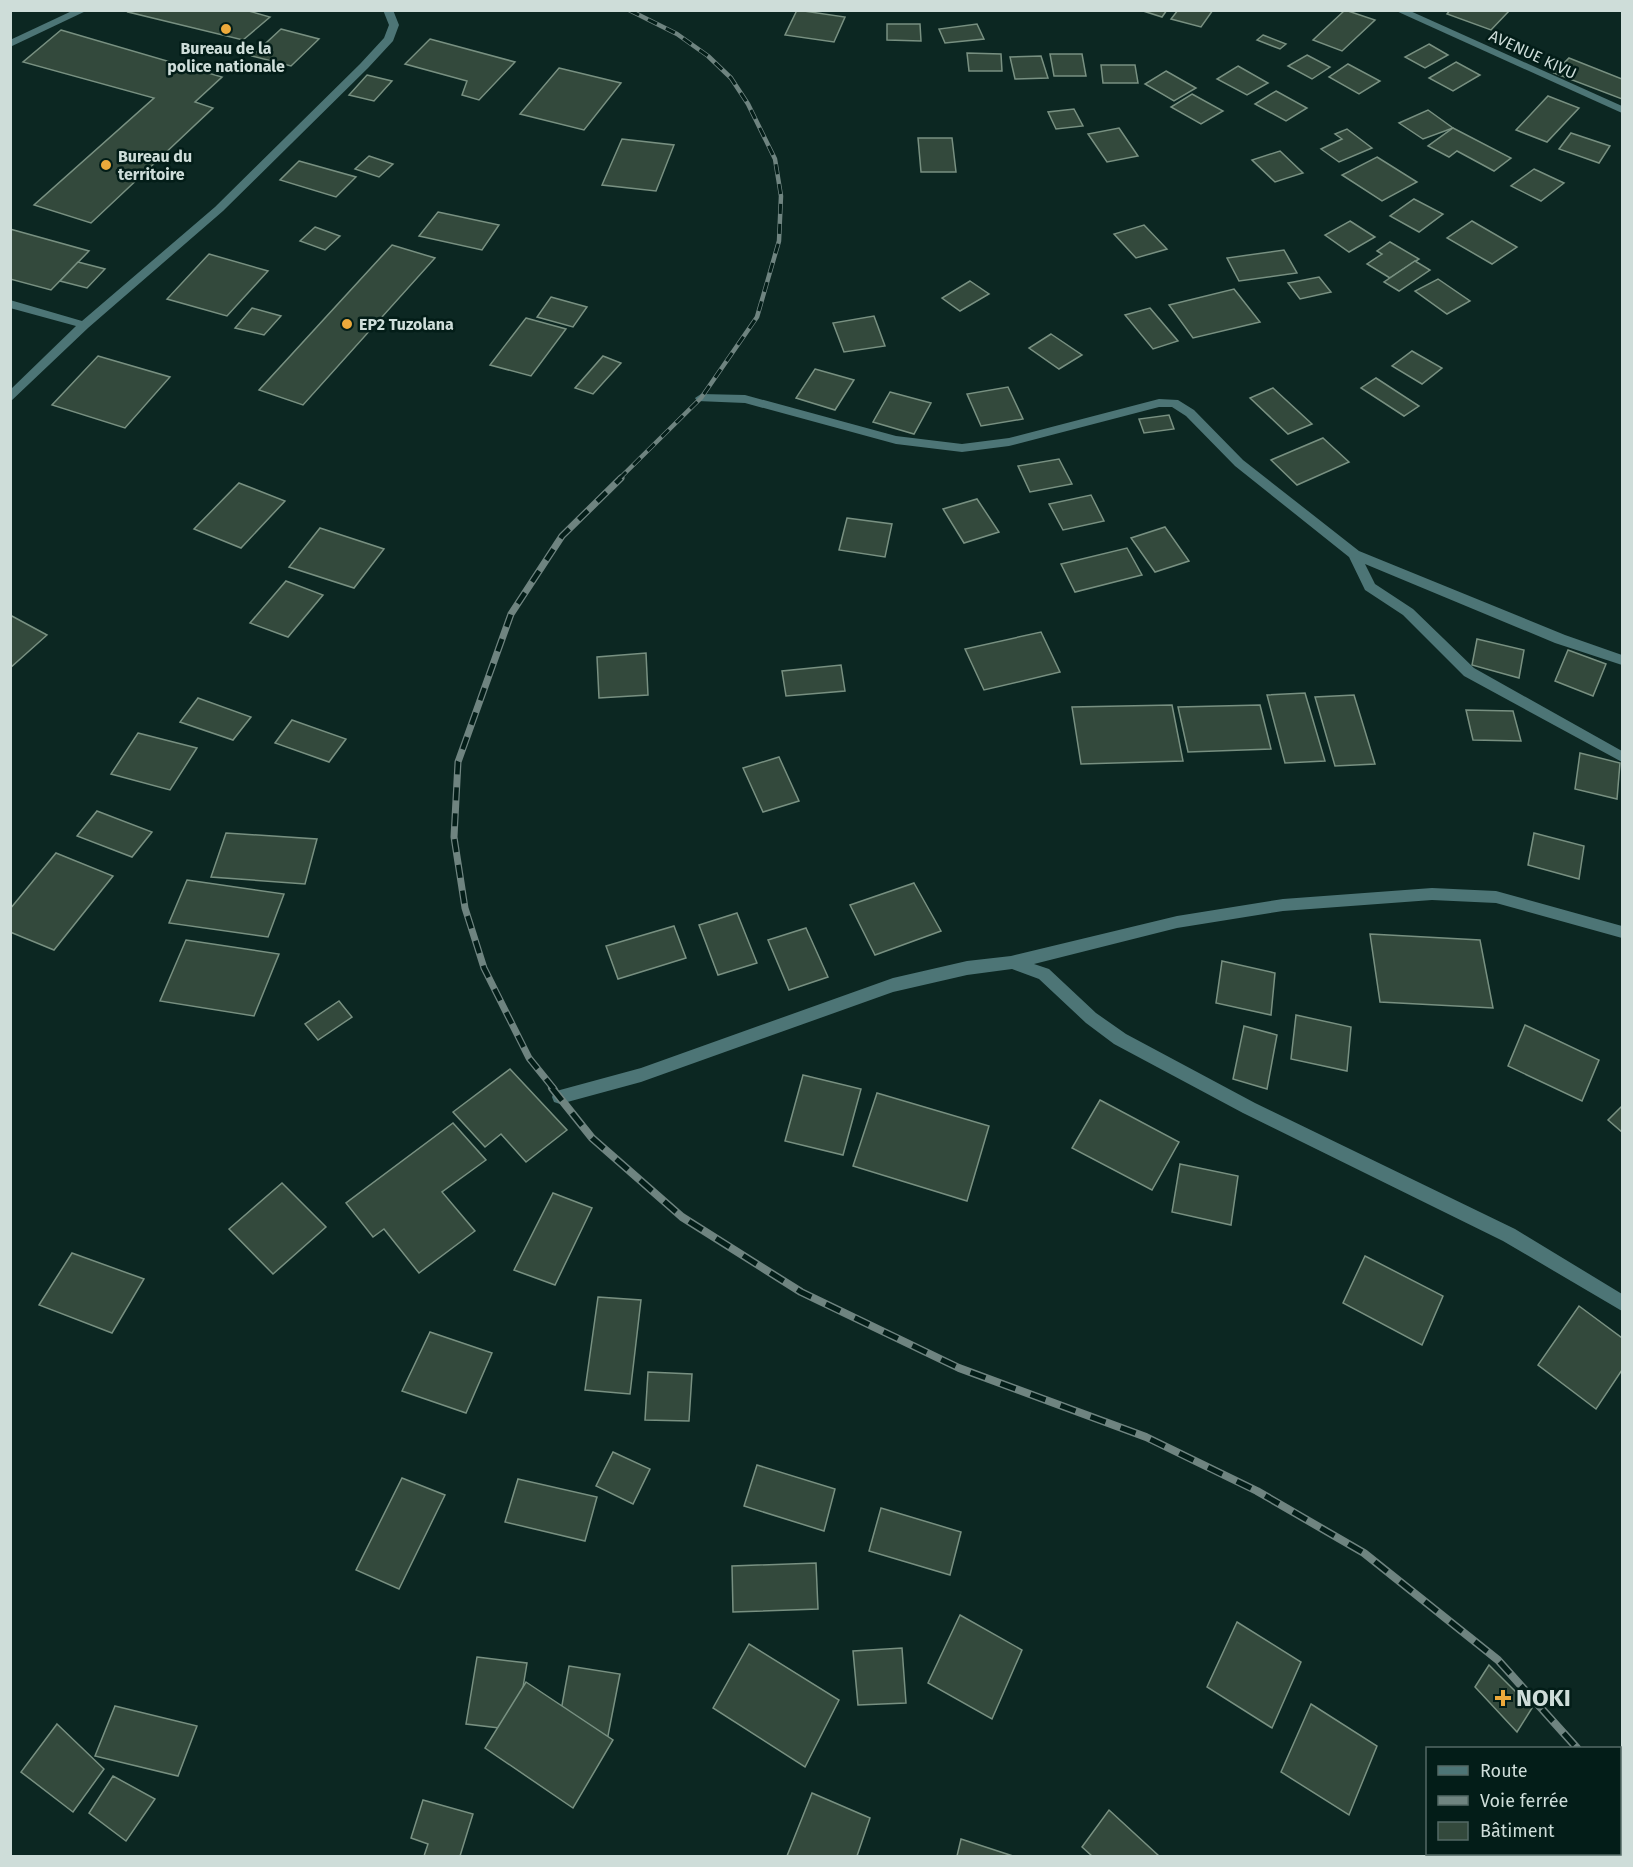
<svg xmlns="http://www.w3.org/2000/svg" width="1633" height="1867" font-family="'Fira Sans',sans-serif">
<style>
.building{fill:#33493c;stroke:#789081;stroke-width:1.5}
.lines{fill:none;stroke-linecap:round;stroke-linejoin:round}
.minor{fill:#4d7576;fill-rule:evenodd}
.rail-far2-casing{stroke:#6f8480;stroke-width:4.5}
.rail-far1-casing{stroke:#6f8480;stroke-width:7}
.rail-casing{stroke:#6f8480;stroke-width:8}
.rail-far2{stroke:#031d18;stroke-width:3;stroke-dasharray:10;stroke-linecap:butt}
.rail-far1{stroke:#031d18;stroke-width:4.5;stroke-dasharray:13;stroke-linecap:butt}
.rail{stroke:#031d18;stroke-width:5;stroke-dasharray:16;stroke-linecap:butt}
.poi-dot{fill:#eca93b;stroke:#031d18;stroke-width:2}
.labels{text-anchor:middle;stroke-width:5;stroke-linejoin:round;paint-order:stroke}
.far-poi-label{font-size:16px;font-weight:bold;fill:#ceddd9;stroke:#031d18;text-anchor:start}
.far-street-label{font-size:16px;fill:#ceddd9;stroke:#031d18}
.near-poi-label{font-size:24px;font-weight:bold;fill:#ceddd9;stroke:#031d18;text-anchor:start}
</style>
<rect width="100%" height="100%" fill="#0c2722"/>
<g class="building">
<polygon points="130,10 245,10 270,17 243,40 128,12"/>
<polygon points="797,10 845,17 834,42 785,35"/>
<polygon points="1140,10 1167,10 1162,17"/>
<polygon points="1178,10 1213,10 1201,27 1171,19"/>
<polygon points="1345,10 1375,20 1342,51 1313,40"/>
<polygon points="1450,10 1510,10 1491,30 1447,14"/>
<polygon points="887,24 920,24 921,41 887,40"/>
<polygon points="977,24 984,39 945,43 939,29"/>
<polygon points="281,29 319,39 291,66 252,56"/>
<polygon points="61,30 222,77 195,102 213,108 91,223 34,205 154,98 23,62"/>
<polygon points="1263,35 1286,44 1280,49 1257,40"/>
<polygon points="430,39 515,62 479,100 462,95 467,81 405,64"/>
<polygon points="1429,44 1448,55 1425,68 1405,57"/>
<polygon points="967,53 1001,54 1002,71 969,71"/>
<polygon points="1050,54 1082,54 1086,76 1054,76"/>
<polygon points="1307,55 1330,67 1312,79 1288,66"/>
<polygon points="1041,56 1048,78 1015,79 1010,57"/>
<polygon points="1569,58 1622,79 1622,99 1554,73"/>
<polygon points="1456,62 1480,75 1453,91 1429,78"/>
<polygon points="1348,64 1380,81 1359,94 1329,77"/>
<polygon points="1101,65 1135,65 1138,83 1103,83"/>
<polygon points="1238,66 1268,83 1247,95 1217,79"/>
<polygon points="559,68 621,83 584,130 520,114"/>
<polygon points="1166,71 1196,88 1174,101 1145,84"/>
<polygon points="367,75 392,81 374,101 349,95"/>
<polygon points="1276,91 1307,108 1286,121 1255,104"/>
<polygon points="1192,94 1223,111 1201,124 1171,107"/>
<polygon points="1548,96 1579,108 1547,142 1516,130"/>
<polygon points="1074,109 1083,126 1056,129 1048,112"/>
<polygon points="1428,110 1453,128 1423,139 1399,123"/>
<polygon points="1119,128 1138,156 1107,162 1088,134"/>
<polygon points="1453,128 1511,158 1494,171 1457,151 1449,157 1428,146"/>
<polygon points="1347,129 1372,148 1339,162 1321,149 1342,139 1335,134"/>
<polygon points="1571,133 1610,146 1599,163 1559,149"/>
<polygon points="918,138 952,138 956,172 921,172"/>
<polygon points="622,139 674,145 656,191 602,185"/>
<polygon points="1280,151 1303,173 1275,182 1252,160"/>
<polygon points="369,156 393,164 379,177 355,169"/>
<polygon points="1377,157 1417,182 1382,201 1342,175"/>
<polygon points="299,161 356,177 336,197 280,180"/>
<polygon points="1534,169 1564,183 1541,201 1511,186"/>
<polygon points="1414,199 1443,214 1419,232 1390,216"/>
<polygon points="438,212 499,225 482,250 419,236"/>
<polygon points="1350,221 1375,237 1349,252 1325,235"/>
<polygon points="1472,221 1517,247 1492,264 1447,238"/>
<polygon points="1144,225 1167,249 1136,258 1114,234"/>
<polygon points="315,227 340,236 325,250 300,241"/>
<polygon points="10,229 89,251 51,290 10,279"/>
<polygon points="1390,242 1419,259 1390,278 1367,264 1382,254 1377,251"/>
<polygon points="392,245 435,258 303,405 259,390"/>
<polygon points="1284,250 1297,273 1239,281 1227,258"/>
<polygon points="209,254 268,271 227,316 167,299"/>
<polygon points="1415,261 1430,270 1399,291 1384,282"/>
<polygon points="78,262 105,269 87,288 60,281"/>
<polygon points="1319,277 1331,292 1300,299 1288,283"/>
<polygon points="1438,279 1470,301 1447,314 1415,291"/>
<polygon points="970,281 989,294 960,311 942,298"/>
<polygon points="1234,289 1260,322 1193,338 1169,305"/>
<polygon points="551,297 587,307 573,327 537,317"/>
<polygon points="252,308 281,316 264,335 235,328"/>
<polygon points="1150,308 1178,341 1153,349 1125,315"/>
<polygon points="874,316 885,346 844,352 833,323"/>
<polygon points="526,318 566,329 531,376 490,365"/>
<polygon points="1051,334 1082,355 1059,369 1029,348"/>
<polygon points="1412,351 1442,368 1422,384 1392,366"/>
<polygon points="98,356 170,377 125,428 52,405"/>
<polygon points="603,356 621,363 593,394 575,388"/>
<polygon points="815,369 854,380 835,410 796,398"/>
<polygon points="1376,378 1419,406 1404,416 1361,388"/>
<polygon points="1008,387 1023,419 981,426 967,394"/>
<polygon points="1273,388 1312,424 1288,434 1250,398"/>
<polygon points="890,392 931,403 914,434 873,422"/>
<polygon points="1169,415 1174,429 1144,433 1139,419"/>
<polygon points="1323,438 1349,462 1297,485 1271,460"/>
<polygon points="1059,459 1072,484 1030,492 1018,466"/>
<polygon points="239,483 285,501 241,548 194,529"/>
<polygon points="1091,495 1104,521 1063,530 1049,504"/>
<polygon points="977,499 999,532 964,543 943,509"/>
<polygon points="847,518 892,524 885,557 839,550"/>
<polygon points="1165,527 1189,561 1155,572 1131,538"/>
<polygon points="320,528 384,549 354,588 289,567"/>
<polygon points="1127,548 1142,575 1075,592 1061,564"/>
<polygon points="286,581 323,595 288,637 250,623"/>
<polygon points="10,615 47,635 10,668"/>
<polygon points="1041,632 1060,672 984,690 965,649"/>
<polygon points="1477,639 1524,650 1519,678 1472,665"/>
<polygon points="1568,650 1606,664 1593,696 1555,681"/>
<polygon points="646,653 648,695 599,698 597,657"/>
<polygon points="841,665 845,691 786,696 782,671"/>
<polygon points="1305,693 1325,761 1285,763 1267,695"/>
<polygon points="1354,695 1375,764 1335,766 1315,697"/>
<polygon points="198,698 251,717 233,740 180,722"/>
<polygon points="1172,705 1183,761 1081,764 1072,707"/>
<polygon points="1260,705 1271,749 1188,752 1178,707"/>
<polygon points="1466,710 1513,711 1521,741 1473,740"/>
<polygon points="292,720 346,739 329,762 275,743"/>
<polygon points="138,733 197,748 170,790 111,774"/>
<polygon points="1580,753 1620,763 1617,799 1575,789"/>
<polygon points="779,757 799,801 763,812 743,768"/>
<polygon points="97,811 152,832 132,857 77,836"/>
<polygon points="226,833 317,839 305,884 211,877"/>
<polygon points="1534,833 1584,846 1579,879 1528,865"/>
<polygon points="56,853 113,876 54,950 10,932 10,909"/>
<polygon points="187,880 284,894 268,937 169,923"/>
<polygon points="914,883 941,931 875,955 850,905"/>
<polygon points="737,913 757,963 718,975 699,925"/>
<polygon points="674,926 686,958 618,979 606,946"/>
<polygon points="806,928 828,977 789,990 768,940"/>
<polygon points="1370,934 1480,940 1493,1008 1380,1002"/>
<polygon points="186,940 279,954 254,1016 160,1001"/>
<polygon points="1222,961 1275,973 1271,1015 1216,1003"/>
<polygon points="339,1001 352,1017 318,1040 305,1024"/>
<polygon points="1296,1015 1351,1027 1347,1071 1291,1059"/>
<polygon points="1525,1025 1599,1060 1582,1101 1508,1066"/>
<polygon points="1244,1026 1277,1035 1267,1089 1233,1079"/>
<polygon points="510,1069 567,1130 526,1162 501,1134 485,1147 453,1112"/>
<polygon points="803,1075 861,1089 843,1155 785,1141"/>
<polygon points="877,1093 989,1126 967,1201 853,1166"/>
<polygon points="1100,1100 1179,1142 1152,1190 1072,1148"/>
<polygon points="1622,1106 1622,1132 1608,1120"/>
<polygon points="453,1123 486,1160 442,1192 475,1231 419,1273 384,1229 373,1237 346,1203"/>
<polygon points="1180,1164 1238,1176 1231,1225 1172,1212"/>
<polygon points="282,1183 326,1227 273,1274 229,1229"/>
<polygon points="553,1193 592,1208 555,1285 514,1270"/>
<polygon points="72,1253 144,1279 112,1333 39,1305"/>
<polygon points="1365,1256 1443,1296 1422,1345 1343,1303"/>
<polygon points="598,1297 641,1300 630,1394 585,1390"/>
<polygon points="1579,1306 1622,1338 1622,1370 1596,1409 1538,1365"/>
<polygon points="430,1332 492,1353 466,1413 402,1391"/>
<polygon points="648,1372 692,1374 689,1421 645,1420"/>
<polygon points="613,1452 650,1469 633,1504 596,1486"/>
<polygon points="757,1465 835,1489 824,1531 744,1506"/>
<polygon points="402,1478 445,1495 399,1589 356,1570"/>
<polygon points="518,1479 597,1497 585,1541 505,1522"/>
<polygon points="881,1508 961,1532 950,1575 869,1551"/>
<polygon points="816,1563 818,1609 733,1612 732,1566"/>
<polygon points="960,1615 1022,1650 992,1719 928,1683"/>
<polygon points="1237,1622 1301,1662 1272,1728 1207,1687"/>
<polygon points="749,1644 839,1700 805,1767 713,1708"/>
<polygon points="902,1648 906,1703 858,1705 853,1651"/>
<polygon points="477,1657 527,1663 516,1730 466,1724"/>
<polygon points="1489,1665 1532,1708 1517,1732 1475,1687"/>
<polygon points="569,1666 620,1674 607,1741 557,1733"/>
<polygon points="526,1682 613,1740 573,1808 485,1748"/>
<polygon points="1311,1704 1377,1746 1349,1815 1281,1772"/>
<polygon points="115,1706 197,1726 178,1776 95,1756"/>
<polygon points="57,1724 104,1769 73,1812 21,1772"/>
<polygon points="113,1776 155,1799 126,1841 89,1813"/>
<polygon points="812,1793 870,1818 857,1856 787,1856"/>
<polygon points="423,1800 473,1814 460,1856 424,1856 428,1844 411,1838"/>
<polygon points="1109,1810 1159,1856 1092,1856 1082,1847"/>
<polygon points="961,1839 1013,1856 957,1856"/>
<polygon points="1492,1854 1532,1854 1536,1856 1491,1856"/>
</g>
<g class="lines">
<g class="minor">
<polygon points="74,10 88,10 10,47 10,40"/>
<polygon points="383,10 393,10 399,25 393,41 368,68 223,211 88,328 10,402 10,390 76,326 10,308 10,300 82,321 215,207 360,64 384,38 389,25"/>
<polygon points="1394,10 1408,10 1622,106 1622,113"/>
<polygon points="701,394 745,395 896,436 962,444 1009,438 1159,399 1178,400 1194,410 1243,460 1359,551 1565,635 1622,655 1622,665 1555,643 1365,564 1375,584 1413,609 1474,668 1622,751 1622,762 1464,676 1403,615 1365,590 1349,557 1235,466 1186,416 1172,407 1159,407 1009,446 962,452 896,444 745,403 697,401 695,398"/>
<polygon points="1432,888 1496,891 1622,926 1622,938 1496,903 1432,900 1283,911 1177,928 1034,964 1049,969 1096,1013 1126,1034 1255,1103 1515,1229 1622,1294 1622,1311 1503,1241 1243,1113 1114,1044 1086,1023 1039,979 1012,969 967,975 893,992 641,1082 560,1104 554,1102 552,1097 554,1092 560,1090 641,1068 893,978 967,961 1011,956 1177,916 1283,899"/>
</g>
<defs>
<polyline id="rail-far2" points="619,479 701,398 757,317 779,241 781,196 775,159 748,104 731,78 708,56 677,34 629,10"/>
<polyline id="rail-far1" points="554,1089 529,1058 484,968 465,908 454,837 458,762 511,614 562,536 621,478"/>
<g id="rail">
<polyline points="552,1088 592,1138 682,1217 801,1292 959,1368 1146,1437 1257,1491 1364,1553 1498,1660 1577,1748"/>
<polyline points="1620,1795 1622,1798"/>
</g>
</defs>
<use href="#rail-far2" class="rail-far2-casing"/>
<use href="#rail-far1" class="rail-far1-casing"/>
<use href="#rail" class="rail-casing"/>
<use href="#rail-far2" class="rail-far2"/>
<use href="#rail-far1" class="rail-far1"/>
<use href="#rail" class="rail"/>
</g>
<g class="poi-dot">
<circle cx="226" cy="29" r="6"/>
<circle cx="106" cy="165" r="6"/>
<circle cx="347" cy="324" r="6"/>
<path d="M1500 1689h6v6h6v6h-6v6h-6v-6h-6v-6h6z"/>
</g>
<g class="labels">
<g class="far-poi-label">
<text x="226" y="54" text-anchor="middle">Bureau de la<tspan x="226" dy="18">police nationale</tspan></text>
<text x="118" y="162">Bureau du<tspan x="118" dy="18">territoire</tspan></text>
<text x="359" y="330">EP2 Tuzolana</text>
</g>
<g class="far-street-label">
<text transform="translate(1533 54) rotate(25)" y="6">AVENUE KIVU</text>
</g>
<g class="near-poi-label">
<text x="1516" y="1706">NOKI</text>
</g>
</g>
<rect width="1633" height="1867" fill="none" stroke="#ceddd9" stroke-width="24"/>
<rect x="1426" y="1747" width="195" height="108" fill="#031d18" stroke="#546a65" stroke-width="1.5"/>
<rect x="1438" y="1766" width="30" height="9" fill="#4d7576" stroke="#546a65" stroke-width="1.5"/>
<text x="1480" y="1777" font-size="18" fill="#ceddd9">Route</text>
<rect x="1438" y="1796" width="30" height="9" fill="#6f8480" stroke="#546a65" stroke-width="1.5"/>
<text x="1480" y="1807" font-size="18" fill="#ceddd9">Voie ferrée</text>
<rect x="1438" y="1822" width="30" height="18" fill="#33493c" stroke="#546a65" stroke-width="1.5"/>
<text x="1480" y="1837" font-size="18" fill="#ceddd9">Bâtiment</text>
</svg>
